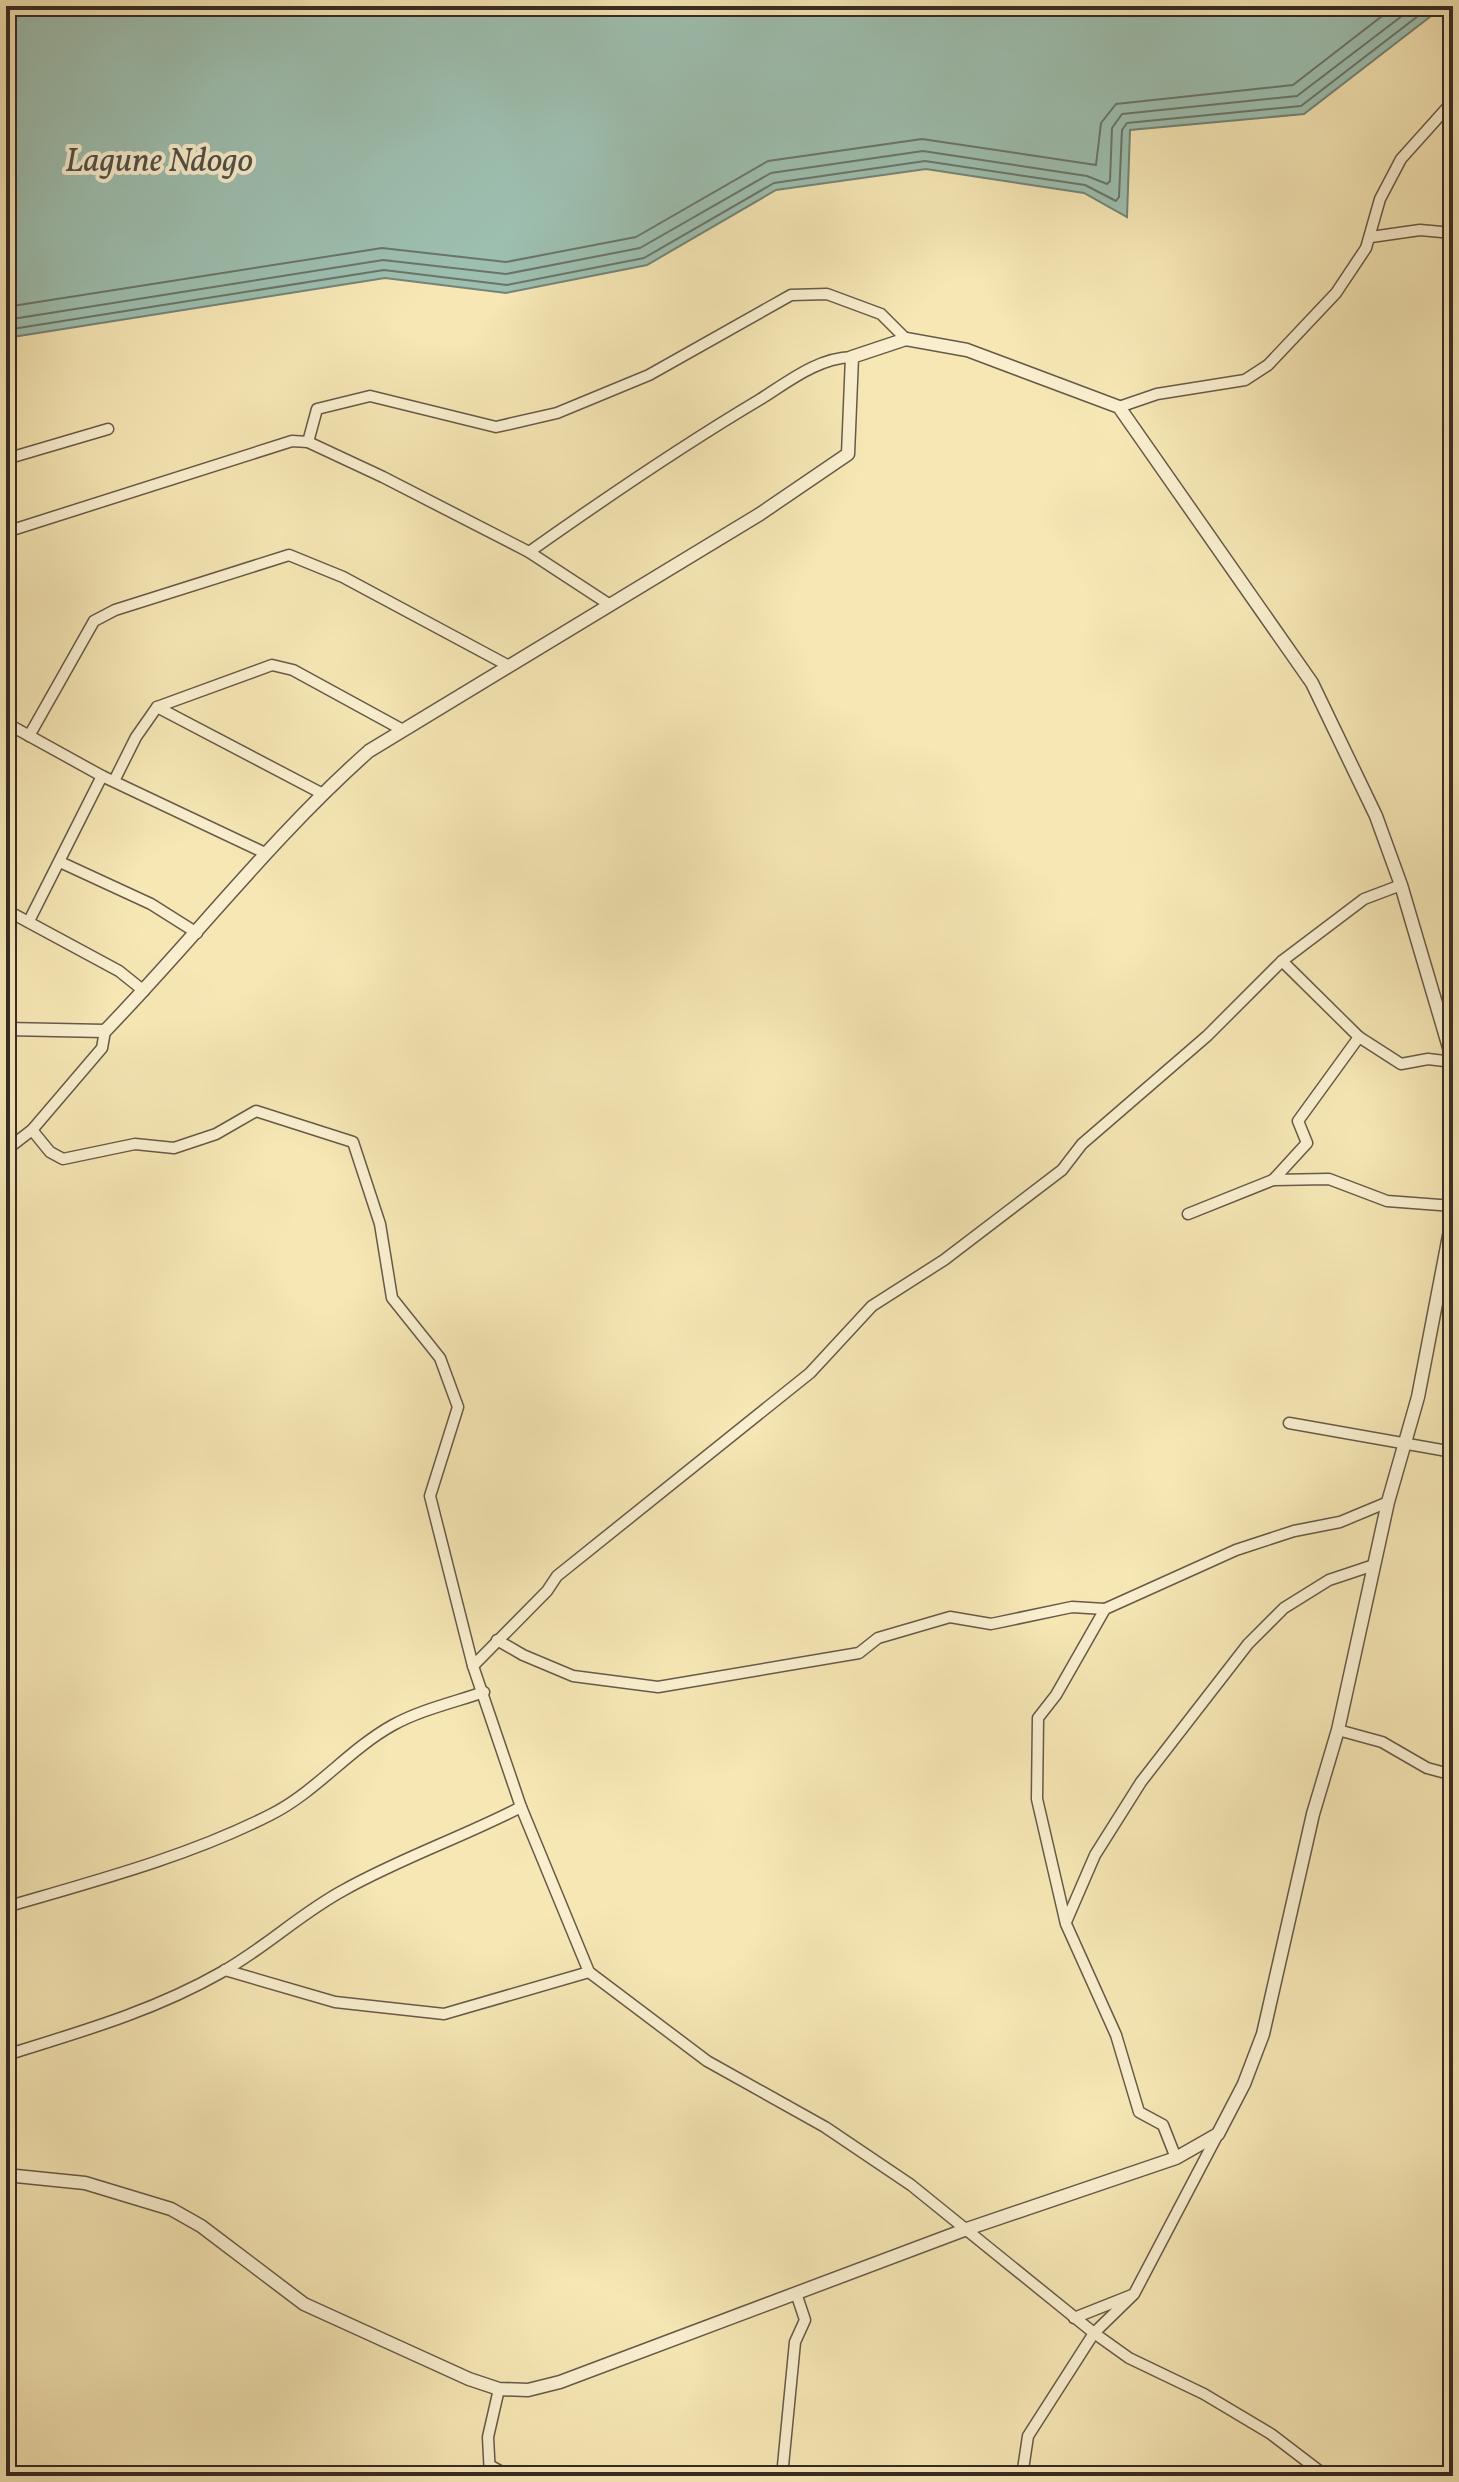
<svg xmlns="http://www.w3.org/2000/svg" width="1459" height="2482" font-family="Vollkorn,serif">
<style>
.water{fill:#9dbfb0;stroke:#748478;stroke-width:2}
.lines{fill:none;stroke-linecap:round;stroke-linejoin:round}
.shore{stroke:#6a756a;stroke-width:2}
.minor-casing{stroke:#675a48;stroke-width:13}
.tertiary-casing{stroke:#675a48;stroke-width:15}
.minor{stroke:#f9efcf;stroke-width:10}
.tertiary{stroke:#f9efcf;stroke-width:12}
.labels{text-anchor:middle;stroke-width:8;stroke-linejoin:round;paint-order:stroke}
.water-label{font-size:34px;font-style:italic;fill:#505047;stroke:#f9efcf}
</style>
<rect width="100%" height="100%" fill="#f6e7b5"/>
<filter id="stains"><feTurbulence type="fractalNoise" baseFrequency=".0025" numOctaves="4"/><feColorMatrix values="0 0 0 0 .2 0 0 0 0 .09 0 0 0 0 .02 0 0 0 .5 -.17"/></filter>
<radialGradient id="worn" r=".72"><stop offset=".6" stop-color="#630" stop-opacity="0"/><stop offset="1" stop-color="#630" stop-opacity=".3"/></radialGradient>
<polygon class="water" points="6,6 1444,6 1304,114 1130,130 1127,217 1084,193 926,169 776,190 647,265 506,293 385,278 6,338"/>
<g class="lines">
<g class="shore">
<polyline points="6,307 382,248 506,262 636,237 768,161 922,139 1096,165 1101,123 1116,104 1293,85 1395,6"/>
<polyline points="6,320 383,260 506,274 640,248 771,173 923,151 1087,176 1107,184 1110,181 1112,128 1122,114 1297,96 1415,6"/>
<polyline points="6,330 384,270 507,285 644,258 774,183 925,161 1085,185 1116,201 1119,197 1122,130 1127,123 1301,106 1431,6"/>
</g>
<defs>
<g id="minor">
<polyline points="1371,237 1420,230 1453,233"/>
<polyline points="1119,407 1157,394 1245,380 1268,365 1336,293 1366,248 1380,199 1401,159 1453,101"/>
<polyline points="308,442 317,409 370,396 496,427 557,413 649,375 791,295 827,294 881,314 906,339"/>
<polyline points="6,459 108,429"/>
<path d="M6 532 292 441 308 442 383 477 529 552C604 499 680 447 759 400 788 382 817 358 852 357"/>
<polyline points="529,552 607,603"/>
<polyline points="157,707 272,665 293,670 401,729"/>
<polyline points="6,723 102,776 265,853"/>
<polyline points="29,736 94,621 115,610 289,555 343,577 509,666"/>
<polyline points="114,781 136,737 157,707 321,793"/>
<polyline points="60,862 151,904 197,933"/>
<polyline points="6,910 119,971 144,991"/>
<polyline points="29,921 102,776"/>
<polyline points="1282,961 1359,1037 1401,1064 1428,1059 1453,1062"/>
<polyline points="32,1130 50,1152 63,1159 135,1144 174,1148 216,1134 256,1111 353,1142 380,1224 392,1298 440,1358 458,1407 430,1496 473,1666 521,1807 589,1972 707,2061 825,2127 911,2185 1094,2333 1028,2436 1022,2476"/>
<polyline points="6,1150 32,1130 102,1048 105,1031"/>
<polyline points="1273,1180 1307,1143 1298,1121 1359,1037"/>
<polyline points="1188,1214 1273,1180 1329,1179 1387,1201 1453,1206"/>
<polyline points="1289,1423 1453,1452"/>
<polyline points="497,1640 523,1655 573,1676 658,1687 859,1653 878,1638 950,1617 991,1624 1072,1607 1105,1609"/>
<polyline points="473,1666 547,1591 557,1576 810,1373 872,1306 944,1260 1062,1170 1082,1144 1207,1036 1282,961 1364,899 1401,885"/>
<polyline points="1338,1730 1382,1742 1427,1768 1453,1775"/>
<path d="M6 1907C95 1881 187 1857 270 1815 316 1792 348 1750 393 1725 420 1710 455 1702 484 1692"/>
<polyline points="1066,1922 1095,1855 1141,1782 1248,1644 1284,1608 1329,1580 1374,1565"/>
<polyline points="225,1970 335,2002 444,2014 589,1972"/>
<path d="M6 2055C80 2032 154 2011 222 1972 265 1948 301 1913 344 1890 401 1858 463 1837 521 1807"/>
<polyline points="1218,2134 1134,2294 1094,2333 1129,2358 1204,2394 1271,2434 1326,2476"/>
<polyline points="1176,2158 1163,2125 1139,2112 1116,2035 1066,1924 1037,1799 1038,1718 1056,1695 1105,1609 1236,1550 1294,1531 1340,1522 1388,1502"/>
<polyline points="1074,2318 1132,2295"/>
<polyline points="491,2466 509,2476"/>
<polyline points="490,2476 488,2437 499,2389"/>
<polyline points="782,2476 795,2342 805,2320 796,2293"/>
</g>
<g id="tertiary">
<path d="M6 1029 105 1031C194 939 273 836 369 751L760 514 848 454 852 357 906 339 967 350 1119 407 1312 683 1376 816 1401 885 1453 1061"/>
<polyline points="6,2175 85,2183 171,2209 201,2226 304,2304 469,2379 499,2389 528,2390 560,2382 967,2229 1176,2158 1218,2134 1244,2084 1263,2034 1313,1814 1338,1730 1388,1502 1418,1397 1453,1215"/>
</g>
</defs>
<use href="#minor" class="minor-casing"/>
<use href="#tertiary" class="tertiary-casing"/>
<use href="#minor" class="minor"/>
<use href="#tertiary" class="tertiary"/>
</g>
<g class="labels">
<g class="water-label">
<text x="159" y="171">Lagune Ndogo</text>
</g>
</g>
<rect width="1459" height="2482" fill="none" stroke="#f6e7b5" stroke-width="32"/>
<rect x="8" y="8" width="1443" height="2466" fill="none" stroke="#372b24" stroke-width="4"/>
<rect x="16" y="16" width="1427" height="2450" fill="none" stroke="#372b24" stroke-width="2"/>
<rect width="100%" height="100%" filter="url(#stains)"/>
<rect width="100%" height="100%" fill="url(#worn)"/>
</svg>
